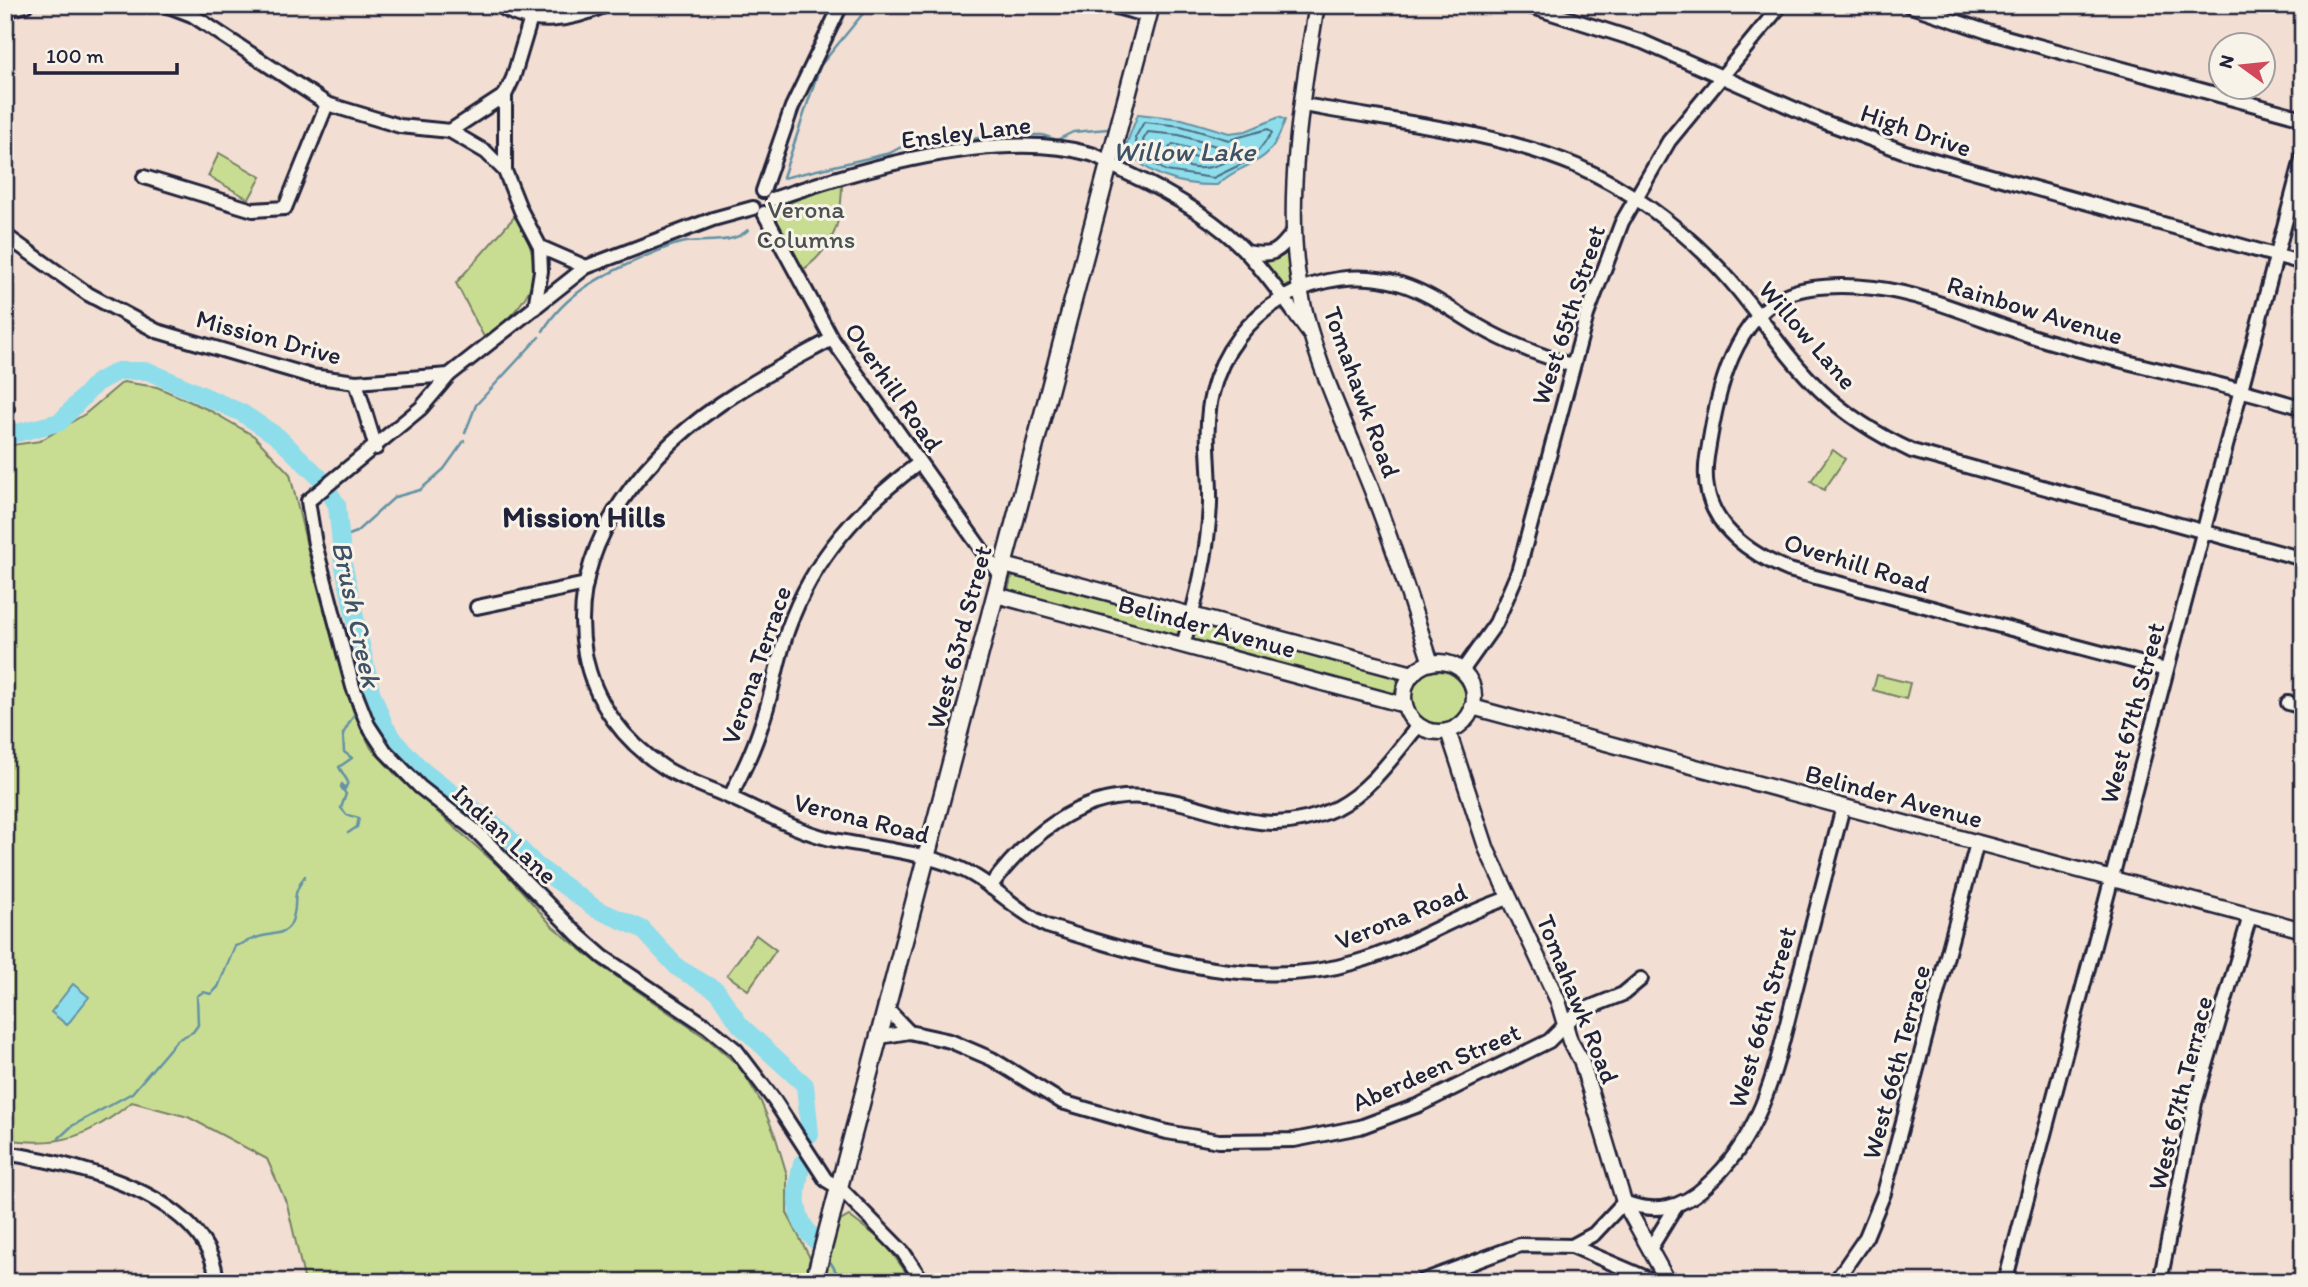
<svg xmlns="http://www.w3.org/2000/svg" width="2308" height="1287" font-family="Itim,sans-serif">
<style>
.green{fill:#c9dd92;stroke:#768066;stroke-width:2}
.water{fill:#8eddeb;stroke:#6392a5;stroke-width:2}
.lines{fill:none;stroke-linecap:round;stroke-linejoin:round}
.shore{stroke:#4d6d81;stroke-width:2}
.stream{stroke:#6392a5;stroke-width:2.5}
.river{stroke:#8eddeb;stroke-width:18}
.minor-casing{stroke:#22223b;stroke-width:18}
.tertiary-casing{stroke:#22223b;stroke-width:19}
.secondary-casing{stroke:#22223b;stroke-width:21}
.minor{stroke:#f7f3e8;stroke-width:12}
.tertiary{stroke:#f7f3e8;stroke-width:14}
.secondary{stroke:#f7f3e8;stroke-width:16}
.labels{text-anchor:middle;stroke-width:6;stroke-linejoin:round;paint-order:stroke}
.street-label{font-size:26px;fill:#22223b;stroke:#f7f3e8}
.park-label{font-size:26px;fill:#4c5151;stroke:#f7f3e8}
.water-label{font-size:28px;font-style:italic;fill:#3d5167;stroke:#f7f3e8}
.quarter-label{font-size:30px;font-weight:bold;fill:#22223b;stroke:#f7f3e8}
</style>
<rect width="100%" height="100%" fill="#f2ded2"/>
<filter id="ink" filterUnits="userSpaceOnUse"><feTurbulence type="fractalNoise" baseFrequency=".0143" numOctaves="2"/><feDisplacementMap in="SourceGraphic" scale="14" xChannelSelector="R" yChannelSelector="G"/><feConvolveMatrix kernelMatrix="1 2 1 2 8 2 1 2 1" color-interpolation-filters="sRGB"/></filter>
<g filter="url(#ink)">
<g class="green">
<polygon points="219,153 261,177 249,199 208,176"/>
<path d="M842 180C842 221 835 248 800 272L775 220 780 207Z"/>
<path d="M516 215C550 276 533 298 485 339L456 283Z"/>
<polygon points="1289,250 1293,283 1284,287 1265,264 1268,259"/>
<path d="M123 382 157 387 209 410 254 436 290 474 313 571 353 711 371 748 397 776 506 873 553 927 601 966 709 1040 740 1067 761 1102 775 1135 787 1175V1213L810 1258 804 1282H305L287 1204 267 1159 188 1117 132 1102C90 1136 60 1148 5 1139V446L40 441 85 414Z"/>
<polygon points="1833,450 1845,459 1824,490 1811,481"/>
<polygon points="1019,575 1181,619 1181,629 1177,638 1008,591 1011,578"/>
<polygon points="1200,624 1396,676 1398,684 1393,695 1192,642 1194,629"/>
<circle cx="1438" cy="699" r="28"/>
<polygon points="1877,675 1910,683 1906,699 1873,690"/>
<polygon points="756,935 776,950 748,990 727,975"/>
<polygon points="849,1216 884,1242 913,1282 822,1282 837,1223"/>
</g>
<g class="water">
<path d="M1138 114 1182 119 1229 133 1246 131 1279 117 1285 120C1268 172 1247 157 1217 185 1184 186 1142 176 1126 145Z"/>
<polygon points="73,984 89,997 67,1025 51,1012"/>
</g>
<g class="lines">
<g class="shore">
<polygon points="1144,122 1181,126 1229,140 1268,129 1272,133 1252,159 1213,178 1166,171 1139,154 1135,138"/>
<path d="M1148 132 1179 135 1226 149 1237 148 1239 153C1204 180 1181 167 1146 148L1143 140Z"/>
<polygon points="1173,144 1204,152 1206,157 1202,159 1174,153 1169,148"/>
</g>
<g class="stream">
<polyline points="783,177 820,66 870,5"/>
<polyline points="783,178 890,153 918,138 958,140 1008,135 1042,135 1057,140 1073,132 1108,129"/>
<path d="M543 331C566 292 605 274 646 256 659 251 672 244 686 242 708 239 731 245 748 230"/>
<polyline points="465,433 476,405 539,337"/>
<polyline points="340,539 356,532 395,497 420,490 444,469 464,441"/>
<polyline points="363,701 371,691"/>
<polyline points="348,833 357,827 359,818 347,815 341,808 346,794 341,787 342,784 345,789 348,782 339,767 352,758 344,752 343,734 357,709"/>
<path d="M59 1138 72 1126 132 1093 177 1040 193 1032 198 1025 197 996 203 992 211 994 218 987 235 946C243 944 249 940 256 938 270 932 288 938 293 918 299 897 289 900 305 876"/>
<polyline points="831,1263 842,1282"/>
</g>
<g class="river">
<polyline points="5,436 60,422 96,383 118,371 148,371 242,413 278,437 320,478 337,505 343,563 371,691 385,727 397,744 424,772 501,830 537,866 596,909 642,929 678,968 717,991 740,1025 805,1085 810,1134"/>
<path d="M802 1163C795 1194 791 1217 816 1241"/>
</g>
<defs>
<g id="minor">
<polyline points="166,5 192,15 327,104 400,126 450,131 505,95"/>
<path d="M499 5C531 29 573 20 606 5"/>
<polyline points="1109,5 1149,16"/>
<polyline points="1526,5 1643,42 1822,121 1905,152 2303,263"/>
<polyline points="1908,5 1991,33 2303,118"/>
<polyline points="5,11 26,5"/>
<polyline points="531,18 513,78 505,95 505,171 521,211 540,247 586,267"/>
<path d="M1304 105C1394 122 1492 130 1577 166 1626 187 1674 223 1711 260 1752 300 1779 351 1820 390 1847 416 1878 435 1912 451L2303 559"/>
<polyline points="450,131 486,152 505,171"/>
<polyline points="144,177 253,210 285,208 327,104"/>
<polyline points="763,191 792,107 841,5"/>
<path d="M773 199C862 168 998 128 1091 154 1102 157 1112 166 1123 171 1166 191 1215 218 1247 253 1270 278 1289 306 1309 333"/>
<polyline points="764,213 832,339 1001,577"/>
<polyline points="5,235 88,294 157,331 311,376 356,382 449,375 586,267 713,219 753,208"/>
<path d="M1246 252C1273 257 1278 253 1294 231"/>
<polyline points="535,308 541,271 540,247"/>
<path d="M832 339C801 356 769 372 740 391 651 446 565 542 585 654 594 702 624 742 665 768 684 780 707 787 727 796 762 811 793 830 830 839 873 848 918 851 959 868 992 882 1015 911 1047 926 1146 956 1254 993 1356 962 1409 947 1456 915 1509 898"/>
<polyline points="449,375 421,408 308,501 315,544 353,687 368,725 385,751 420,787 477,832 579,936 603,957 708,1027 736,1050 774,1100 826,1180 841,1189 903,1252 923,1282"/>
<polyline points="356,382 376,448"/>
<polyline points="5,409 7,409"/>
<polyline points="477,607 586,584"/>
<path d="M1183 645C1197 598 1208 553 1210 504 1211 467 1203 430 1212 393 1232 310 1319 259 1401 284 1430 293 1454 312 1480 327 1509 344 1541 355 1573 366"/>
<path d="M2166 670 1789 570C1739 549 1698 516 1707 457 1716 401 1728 330 1780 298 1803 284 1847 285 1874 288 1934 295 1993 326 2051 342 2134 366 2220 382 2303 408"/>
<polyline points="1462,671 1496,623 1518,572 1587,315 1622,222 1669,141 1781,5"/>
<polyline points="2288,703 2303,707"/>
<path d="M730 797C742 773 754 749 762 723 773 692 777 660 788 629 813 558 860 507 919 463"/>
<path d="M990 887C1026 838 1079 792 1144 797 1216 802 1259 845 1336 808 1371 790 1394 755 1418 726"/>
<polyline points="887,1009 909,1032"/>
<polyline points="880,1037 909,1032 950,1041 992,1059 1062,1102 1167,1132 1219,1141 1294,1140 1360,1127 1419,1105 1549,1041 1578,1012 1623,994 1641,979"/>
<path d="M5 1153C76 1164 210 1195 217 1282"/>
<polyline points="1572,1246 1656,1282"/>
<polyline points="1650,1249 1675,1208"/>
<path d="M1420 1282 1520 1245 1572 1246 1594 1234 1624 1202C1655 1214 1681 1209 1706 1186 1769 1131 1779 1049 1800 972 1814 917 1829 862 1843 807"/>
<polyline points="1835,1282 1866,1237 1884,1193 1977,843"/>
<polyline points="2005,1282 2303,155"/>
<polyline points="2160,1282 2195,1103 2250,916"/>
</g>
<g id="tertiary">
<path d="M1317 5C1302 90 1284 205 1300 289 1313 360 1347 426 1373 493 1395 549 1412 606 1431 663"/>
<polyline points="1004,565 1413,674"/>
<polyline points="996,595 1405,705"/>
<circle cx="1439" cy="697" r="35"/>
<polyline points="1472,707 2303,930"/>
<polyline points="1448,731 1487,850 1558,1001 1570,1041 1581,1060 1624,1202 1668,1282"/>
</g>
<polyline id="secondary" points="814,1282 1151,5"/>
</defs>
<use href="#minor" class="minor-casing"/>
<use href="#tertiary" class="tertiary-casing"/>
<use href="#secondary" class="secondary-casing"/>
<use href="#minor" class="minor"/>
<use href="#tertiary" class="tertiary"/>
<use href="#secondary" class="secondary"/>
</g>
</g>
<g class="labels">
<g class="street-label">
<text transform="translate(1916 130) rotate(19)" y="9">High Drive</text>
<text transform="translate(966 132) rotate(-7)" y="9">Ensley Lane</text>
<text transform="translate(2035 310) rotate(17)" y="9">Rainbow Avenue</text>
<text transform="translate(1568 315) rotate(-72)" y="9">West 65th Street</text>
<text transform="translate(1808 335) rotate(49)" y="9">Willow Lane</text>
<text transform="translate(269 337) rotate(15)" y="9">Mission Drive</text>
<text transform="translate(894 387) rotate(55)" y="9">Overhill Road</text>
<text transform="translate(1362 392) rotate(70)" y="9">Tomahawk Road</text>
<text transform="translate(1857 563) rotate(17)" y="9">Overhill Road</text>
<text transform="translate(1207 626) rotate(15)" y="9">Belinder Avenue</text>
<text transform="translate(959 637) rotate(-75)" y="9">West 63rd Street</text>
<text transform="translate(756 665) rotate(-71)" y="9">Verona Terrace</text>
<text transform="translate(2132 713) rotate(-75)" y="9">West 67th Street</text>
<text transform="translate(1894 796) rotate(15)" y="9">Belinder Avenue</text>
<text transform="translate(862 818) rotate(14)" y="9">Verona Road</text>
<text transform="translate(505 834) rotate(43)" y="9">Indian Lane</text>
<text transform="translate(1401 916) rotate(-22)" y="9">Verona Road</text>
<text transform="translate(1578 999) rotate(68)" y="9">Tomahawk Road</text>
<text transform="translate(1762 1017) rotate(-74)" y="9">West 66th Street</text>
<text transform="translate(1896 1062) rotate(-75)" y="9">West 66th Terrace</text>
<text transform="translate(1436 1067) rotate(-24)" y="9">Aberdeen Street</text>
<text transform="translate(2180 1093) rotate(-76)" y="9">West 67th Terrace</text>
</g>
<g class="park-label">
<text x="806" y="218">Verona<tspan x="806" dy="30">Columns</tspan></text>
</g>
<g class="water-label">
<text x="1184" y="161">Willow Lake</text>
<text transform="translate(357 614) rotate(78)" y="10">Brush Creek</text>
</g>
<g class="quarter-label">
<text x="584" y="527">Mission Hills</text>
</g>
</g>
<rect width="2308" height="1287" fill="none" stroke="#f7f3e8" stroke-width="28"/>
<rect x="14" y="14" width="2280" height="1259" fill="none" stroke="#22223b" stroke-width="2.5" filter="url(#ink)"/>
<g transform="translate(2242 66) rotate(285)"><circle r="33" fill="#f7f3e8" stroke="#a29fa3" stroke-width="2"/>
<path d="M0-5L12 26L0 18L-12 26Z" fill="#d1495b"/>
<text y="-10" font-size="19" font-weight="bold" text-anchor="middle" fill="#22223b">N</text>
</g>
<path d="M35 63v10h142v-10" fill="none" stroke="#22223b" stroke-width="3.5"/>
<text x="46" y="63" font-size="21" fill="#22223b" stroke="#f7f3e8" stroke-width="5" paint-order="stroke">100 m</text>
</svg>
